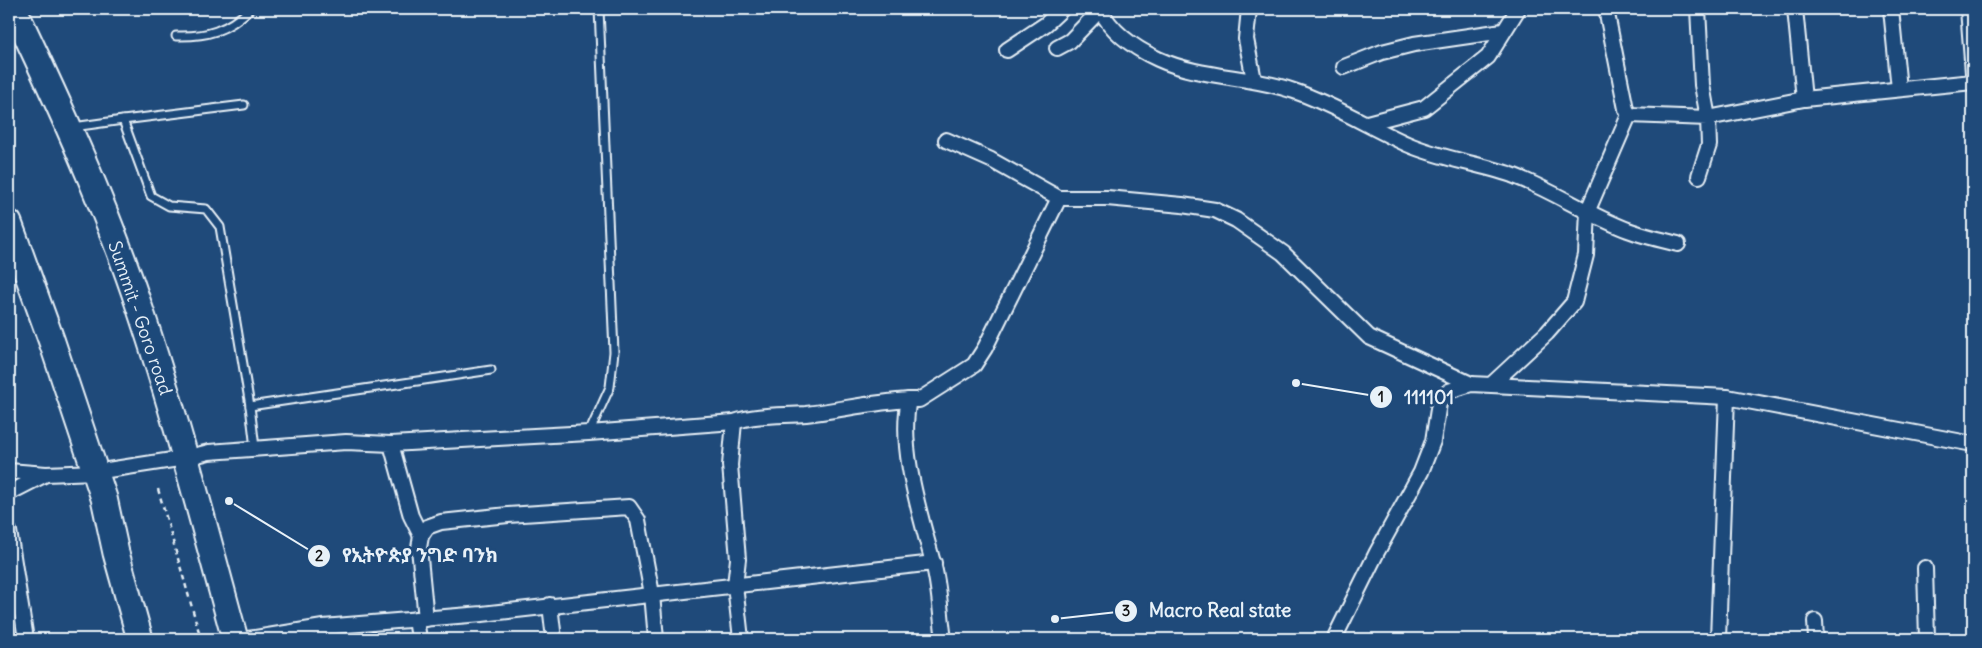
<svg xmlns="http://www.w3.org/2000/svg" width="1982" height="648" font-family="Delius,'Noto Sans Ethiopic',sans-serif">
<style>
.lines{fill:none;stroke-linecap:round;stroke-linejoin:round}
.lane-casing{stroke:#e8f1f8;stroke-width:11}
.street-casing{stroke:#e8f1f8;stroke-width:18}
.highway-casing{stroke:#e8f1f8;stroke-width:29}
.path{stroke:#e8f1f8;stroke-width:2.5;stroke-dasharray:5 4;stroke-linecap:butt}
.lane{stroke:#1f4a7a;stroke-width:7}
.street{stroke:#1f4a7a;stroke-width:14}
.highway{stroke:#1f4a7a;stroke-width:25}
.labels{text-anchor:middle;stroke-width:5;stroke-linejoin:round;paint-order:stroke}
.street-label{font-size:18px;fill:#e8f1f8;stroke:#1f4a7a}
.leader{fill:none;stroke:#e8f1f8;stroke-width:2}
.callout-dot{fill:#e8f1f8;stroke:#1f4a7a;stroke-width:2}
.mark-label{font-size:15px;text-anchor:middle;font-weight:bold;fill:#111}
.callout-label{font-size:19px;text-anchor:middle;font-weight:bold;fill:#e8f1f8;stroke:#1f4a7a;stroke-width:5;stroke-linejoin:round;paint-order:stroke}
</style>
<rect width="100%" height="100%" fill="#1f4a7a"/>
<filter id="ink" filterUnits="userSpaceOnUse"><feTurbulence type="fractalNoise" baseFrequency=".02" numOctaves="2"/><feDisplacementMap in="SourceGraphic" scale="10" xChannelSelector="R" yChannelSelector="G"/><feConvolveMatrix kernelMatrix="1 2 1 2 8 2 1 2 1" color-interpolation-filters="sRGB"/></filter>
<g filter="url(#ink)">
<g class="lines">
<defs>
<g id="lane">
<path d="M176 36C207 37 227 31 250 9"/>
<polyline points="123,120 244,105"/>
<polyline points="73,127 123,120 151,196 169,206 206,209 220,227 250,406 491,370"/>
<polyline points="250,406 255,448"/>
<polyline points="589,433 610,387 614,352 599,9"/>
</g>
<g id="street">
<path d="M1100 9C1112 33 1134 48 1158 59 1199 78 1251 76 1294 91 1333 104 1369 127 1407 144 1441 159 1477 163 1512 175 1552 190 1588 215 1628 230 1644 236 1662 240 1678 244"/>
<polyline points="1249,9 1246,39 1254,80"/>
<polyline points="1606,9 1626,109 1629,115 1708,118 1709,145 1699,176"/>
<polyline points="1698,9 1702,85 1708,118 1804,99"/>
<polyline points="1795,9 1804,99 1973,82"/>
<polyline points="1891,9 1899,89"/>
<polyline points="1968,9 1973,73"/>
<polyline points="1057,48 1070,41 1100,10"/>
<polyline points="1007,50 1046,24 1062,9"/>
<polyline points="1344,67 1382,52 1414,44 1503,31"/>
<polyline points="1367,123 1424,108 1488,57 1518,9"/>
<polyline points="946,140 991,160 1059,198 1107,198 1182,205 1215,210 1236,220 1283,253 1369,337 1471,384"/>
<polyline points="1492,384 1547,333 1574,302 1586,255 1588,210 1629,115"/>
<polyline points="734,422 730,465 738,559 735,585 741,639"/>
<path d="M391 444 589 433 734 422C757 414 782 416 806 414 840 410 874 402 909 400"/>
<polyline points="9,471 46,474 95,472 185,458 209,452 346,442 391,444 411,516 421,536"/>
<polyline points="9,493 46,474"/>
<polyline points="9,531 26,639"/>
<polyline points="1925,568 1927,639"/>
<polyline points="550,605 554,639"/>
<polyline points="416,619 419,639"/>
<polyline points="426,619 419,548 421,536 427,527 441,522 508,515 629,507 638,520 652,594 656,639"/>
<polyline points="1815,621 1816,639"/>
<polyline points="248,639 323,627 482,614 934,563"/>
<path d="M944 639C940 614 940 587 933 563 921 516 898 448 909 400H919L974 365 985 348 1059 198"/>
<polyline points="1334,639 1377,552 1421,472 1433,441 1439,403 1449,391 1471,384 1727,397 1973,444"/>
<polyline points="1718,639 1727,397"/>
</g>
<g id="highway">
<path d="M14 9C60 106 106 206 140 309 176 417 205 529 235 639"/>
<polyline points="9,223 52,342 104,498 116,553 140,639"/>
</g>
</defs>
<use href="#lane" class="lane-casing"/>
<use href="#street" class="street-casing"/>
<use href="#highway" class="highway-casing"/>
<polyline class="path" points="158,489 201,639"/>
<use href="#lane" class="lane"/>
<use href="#street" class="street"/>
<use href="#highway" class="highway"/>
</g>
</g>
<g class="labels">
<g class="street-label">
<text transform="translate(140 318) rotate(71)" y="6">Summit - Goro road</text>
</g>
</g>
<path class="leader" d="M1296 383L1381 397M229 501L319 556M1055 619L1126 611"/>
<g class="callout-dot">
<circle cx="1296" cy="383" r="5"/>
<circle cx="229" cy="501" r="5"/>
<circle cx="1055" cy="619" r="5"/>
<circle cx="1381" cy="397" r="12"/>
<circle cx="319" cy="556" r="12"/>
<circle cx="1126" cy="611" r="12"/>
</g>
<g class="mark-label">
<text x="1381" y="402">1</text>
<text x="319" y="561">2</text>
<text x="1126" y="616">3</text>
</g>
<g class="callout-label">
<text x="1429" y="404">111101</text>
<text x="420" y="562">የኢትዮጵያ ንግድ ባንክ</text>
<text x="1220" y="617">Macro Real state</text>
</g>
<rect width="1982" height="648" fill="none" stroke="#1f4a7a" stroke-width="30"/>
<rect x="15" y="15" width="1952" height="618" fill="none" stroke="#e8f1f8" stroke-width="2" filter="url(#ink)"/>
</svg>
